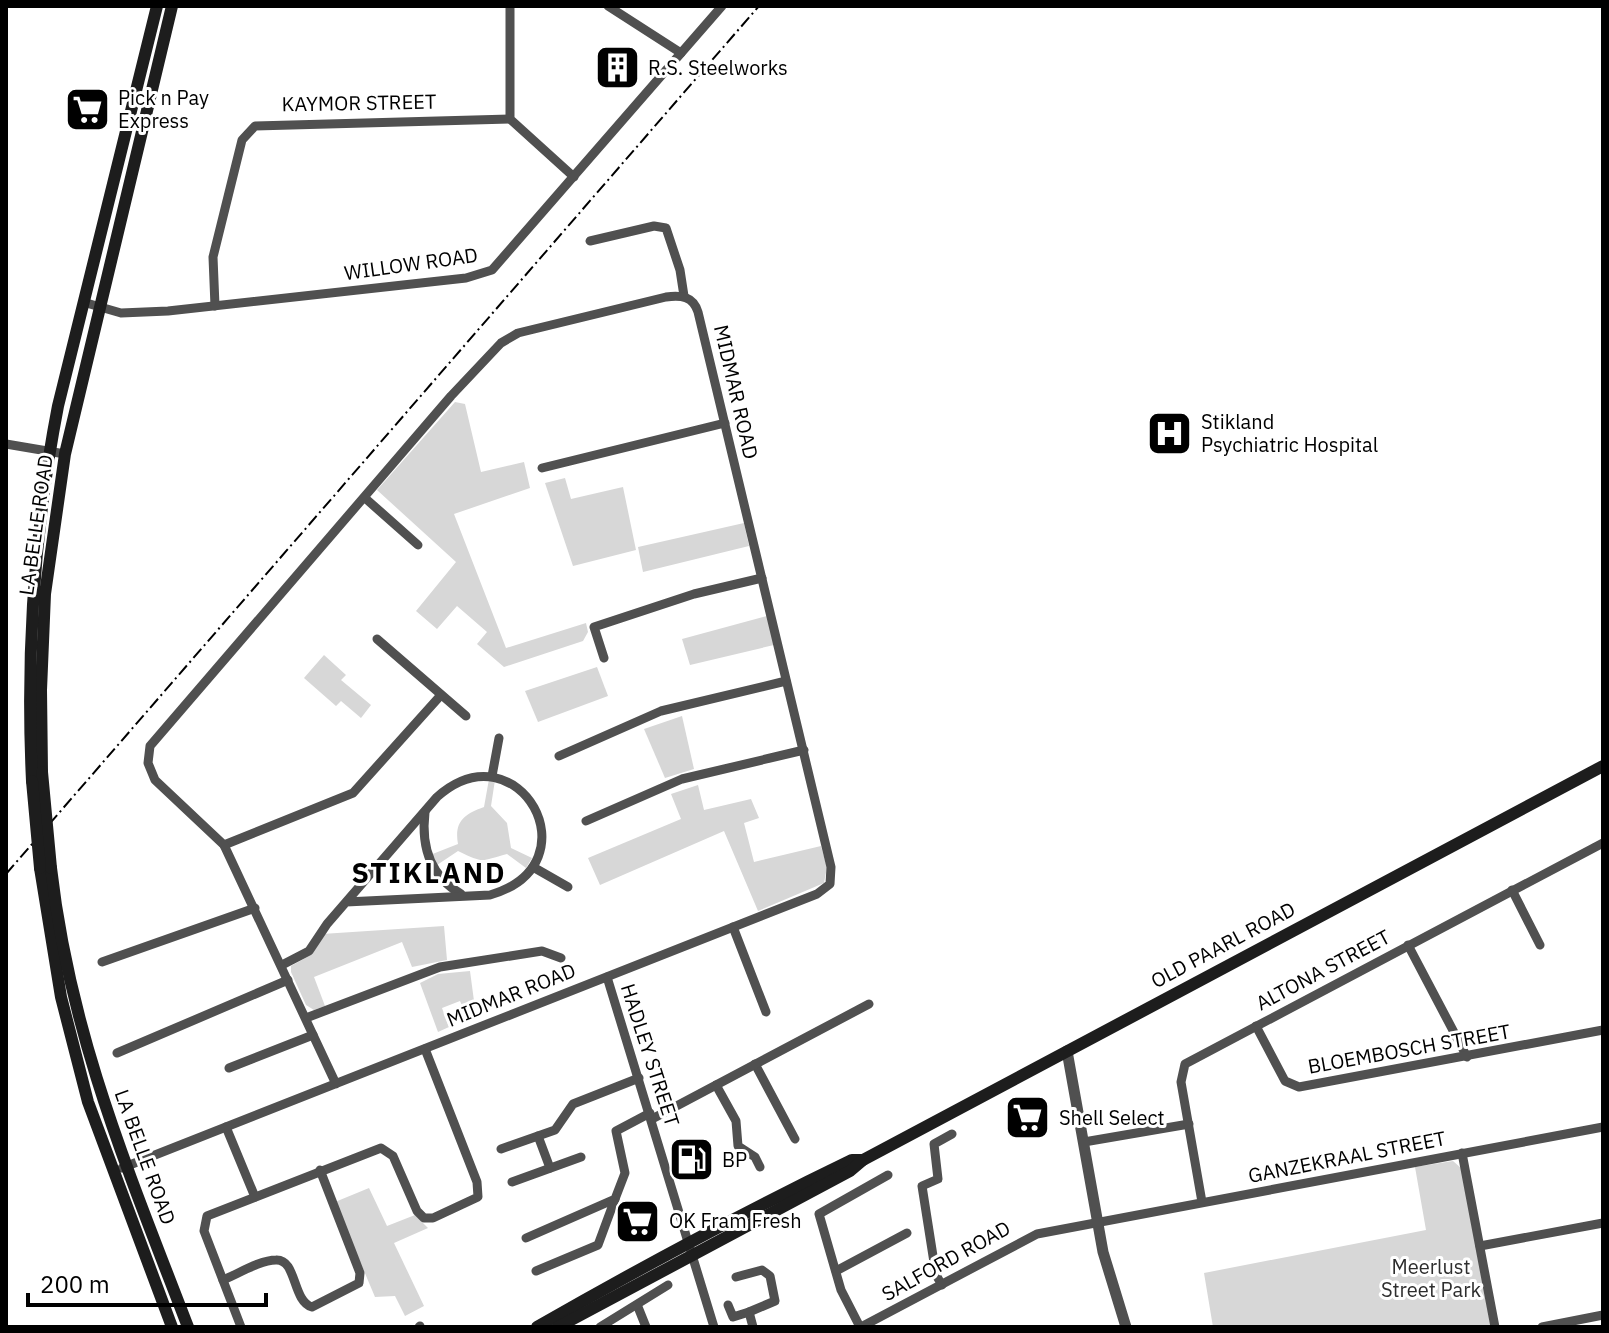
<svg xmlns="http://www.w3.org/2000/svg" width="1609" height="1333" font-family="'IBM Plex Sans',sans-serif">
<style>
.green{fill:#d7d7d7}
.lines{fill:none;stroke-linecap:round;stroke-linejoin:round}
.minor{stroke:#505050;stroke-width:9}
.tertiary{stroke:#505050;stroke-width:11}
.secondary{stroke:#1d1d1d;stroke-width:12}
.rail{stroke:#000;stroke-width:2;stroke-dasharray:12 4 2 4;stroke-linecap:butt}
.secondary-bridge{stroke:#1d1d1d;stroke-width:12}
.labels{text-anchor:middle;stroke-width:6;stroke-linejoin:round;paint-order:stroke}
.poi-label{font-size:20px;fill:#000;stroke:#fff;text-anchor:start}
.street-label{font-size:20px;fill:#000;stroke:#fff}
.park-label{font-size:20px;fill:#2e2e2e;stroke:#fff}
.district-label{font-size:28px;font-weight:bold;letter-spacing:2px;fill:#000;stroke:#fff}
</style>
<rect width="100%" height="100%" fill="#fff"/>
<g class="green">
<polygon points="455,402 465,404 481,472 524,462 530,488 454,514 506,648 586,623 588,632 583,641 504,667 477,644 487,632 457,606 437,629 416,611 456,562 377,490"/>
<polygon points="565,478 571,499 623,487 636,550 573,566 545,483"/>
<polygon points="744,523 749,546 643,572 638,547"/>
<polygon points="767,616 774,645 690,665 682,639"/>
<polygon points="324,655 346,675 341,680 371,705 361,718 341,701 336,706 304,678"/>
<polygon points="597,667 608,696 538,722 525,691"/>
<polygon points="682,716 694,769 665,778 644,729"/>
<path d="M489 779 495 780 491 806 507 823 511 848 532 858 526 868 507 854C480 861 485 864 458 851L437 865 430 855 458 844C454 822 464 814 484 807Z"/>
<polygon points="698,785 704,810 751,799 759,818 744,823 754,862 821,846 827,867 824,883 758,911 724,831 600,885 588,858 681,819 671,794"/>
<polygon points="444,926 447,960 412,967 402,942 314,977 325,1006 314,1010 306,1005 291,972 291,966 311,955 322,934"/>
<polygon points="470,971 476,1016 468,1019 460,1001 442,1008 449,1027 438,1032 420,983 438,974"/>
<polygon points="1453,1161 1461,1168 1491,1327 1213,1327 1204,1273 1426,1230 1415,1167"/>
<polygon points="369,1188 387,1226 415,1215 428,1228 394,1243 424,1306 405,1316 395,1296 375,1297 335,1202"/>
</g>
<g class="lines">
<g class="minor">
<polyline points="510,6 510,119 574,177"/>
<polyline points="608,6 681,53"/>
<polyline points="590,241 654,226 666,228 680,270 684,296"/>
<polyline points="83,302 121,313 168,311 466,278 492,270 722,6"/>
<polyline points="215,306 213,257 242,140 255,126 510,119"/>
<polyline points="6,444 65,454"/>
<polyline points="542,468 725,423"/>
<polyline points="365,498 418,545"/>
<polyline points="377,639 466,716"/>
<polyline points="604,658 594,627 694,594 762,578"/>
<polyline points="559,756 661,711 786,681"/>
<polyline points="492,776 499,738"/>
<path d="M425 812C421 846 430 876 461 894"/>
<polyline points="586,821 682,779 804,750"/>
<polyline points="224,845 353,793 441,695"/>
<polyline points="533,867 568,887"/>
<polyline points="1512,890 1540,945"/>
<polyline points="733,927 766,1012"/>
<polyline points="1408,945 1467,1057"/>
<polyline points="102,962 255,908"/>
<path d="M282 965 309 951 327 924 437 797C518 725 597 864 490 895L346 902"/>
<polyline points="607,977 714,1327"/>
<polyline points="306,1018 440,967 542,951 561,958"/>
<polyline points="1256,1026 1285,1081 1299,1087 1603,1030"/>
<polyline points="117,1053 288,980"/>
<polyline points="755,1064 795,1139"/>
<polyline points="229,1068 313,1035"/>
<polyline points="716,1085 736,1121 738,1146 755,1157 760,1167"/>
<polyline points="652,1119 869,1004"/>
<polyline points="226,1127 255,1197"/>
<polyline points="538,1136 550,1168"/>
<polyline points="1084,1142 1189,1124"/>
<polyline points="501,1149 555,1130 573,1104 639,1078"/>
<polyline points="1462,1153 1495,1327"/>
<path d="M122 1168 817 894 830 884 831 867 698 312C693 296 681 295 666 297L518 333 501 343 451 396 150 746 148 763 155 780 224 845 336 1084"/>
<polyline points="512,1182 581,1157"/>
<polyline points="1202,1202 1181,1082 1185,1064 1603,843"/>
<polyline points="526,1238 615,1199 625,1173 616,1131 650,1113"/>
<polyline points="1480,1246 1603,1223"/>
<polyline points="536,1271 598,1245 615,1199"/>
<polyline points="836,1271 907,1233"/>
<polyline points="736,1277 762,1270 770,1276 775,1301 749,1312"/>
<path d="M223 1280C238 1274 260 1260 276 1260 297 1259 292 1301 312 1307L359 1283 360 1273 320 1170"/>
<polyline points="942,1285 936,1275 922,1186 938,1179 934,1144 952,1134"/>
<polyline points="728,1305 733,1317 749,1312 753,1327"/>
<polyline points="638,1307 646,1327"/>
<polyline points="241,1327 204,1231 207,1216 381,1148 393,1156 417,1211 424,1218 433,1218 478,1197 477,1182 425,1049"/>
<polyline points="419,1327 420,1326"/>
<polyline points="600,1327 668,1285"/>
<polyline points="860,1327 841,1290 819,1214 888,1175"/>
<polyline points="861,1327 1037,1234 1603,1127"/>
<polyline points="1542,1327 1603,1315"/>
</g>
<polyline class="tertiary" points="1067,1051 1103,1252 1126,1327"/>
<g class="secondary">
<polyline points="42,772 41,690 45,594 65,454 172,6"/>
<path d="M32 781C26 655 34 530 58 406L157 6"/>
<polyline points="40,868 61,997 88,1102 172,1327"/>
<path d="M51 868C70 1035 129 1173 188 1327"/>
<path d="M537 1327C640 1268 744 1212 852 1160H863"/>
<polyline points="558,1327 850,1171 863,1160 1603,766"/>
</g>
<polyline class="rail" points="6,874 759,6"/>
<g class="secondary-bridge">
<polyline points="42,772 51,868"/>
<polyline points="32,781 40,868"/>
</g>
</g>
<defs>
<symbol id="building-square" viewBox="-11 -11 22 22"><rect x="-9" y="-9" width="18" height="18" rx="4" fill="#000" stroke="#fff"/><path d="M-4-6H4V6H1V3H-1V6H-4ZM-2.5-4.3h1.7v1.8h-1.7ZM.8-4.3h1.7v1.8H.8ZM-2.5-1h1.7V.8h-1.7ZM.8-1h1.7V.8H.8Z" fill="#fff"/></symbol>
<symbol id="supermarket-square" viewBox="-11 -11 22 22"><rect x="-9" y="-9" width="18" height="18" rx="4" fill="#000" stroke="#fff"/><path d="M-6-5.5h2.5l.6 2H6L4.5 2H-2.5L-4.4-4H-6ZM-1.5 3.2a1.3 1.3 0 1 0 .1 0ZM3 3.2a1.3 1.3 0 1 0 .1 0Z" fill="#fff"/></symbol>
<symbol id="hospital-square" viewBox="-11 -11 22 22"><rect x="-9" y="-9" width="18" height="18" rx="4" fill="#000" stroke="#fff"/><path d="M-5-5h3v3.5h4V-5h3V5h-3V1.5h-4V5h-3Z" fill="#fff"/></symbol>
<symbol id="fuel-square" viewBox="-11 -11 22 22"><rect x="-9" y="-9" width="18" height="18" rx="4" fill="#000" stroke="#fff"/><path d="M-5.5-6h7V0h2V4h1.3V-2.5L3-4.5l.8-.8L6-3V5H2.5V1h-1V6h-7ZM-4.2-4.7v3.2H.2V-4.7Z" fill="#fff"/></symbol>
</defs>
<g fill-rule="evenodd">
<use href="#building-square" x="592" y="42" width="51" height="51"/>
<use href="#supermarket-square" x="62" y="84" width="51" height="51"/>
<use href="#hospital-square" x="1144" y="408" width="51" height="51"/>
<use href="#supermarket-square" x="1002" y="1092" width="51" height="51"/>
<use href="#fuel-square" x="666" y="1134" width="51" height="51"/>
<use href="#supermarket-square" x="612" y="1196" width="51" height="51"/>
</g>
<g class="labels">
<g class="poi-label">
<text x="648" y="75">R.S. Steelworks</text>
<text x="118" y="105">Pick n Pay<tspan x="118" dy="23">Express</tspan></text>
<text x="1201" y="429">Stikland<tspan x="1201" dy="23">Psychiatric Hospital</tspan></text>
<text x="1059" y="1125">Shell Select</text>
<text x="722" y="1167">BP</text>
<text x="669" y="1228">OK Fram Fresh</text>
</g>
<g class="street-label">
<text transform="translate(359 103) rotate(-1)" y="7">KAYMOR STREET</text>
<text transform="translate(411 264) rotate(-8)" y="7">WILLOW ROAD</text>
<text transform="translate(736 392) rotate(77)" y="7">MIDMAR ROAD</text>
<text transform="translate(36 525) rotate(-82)" y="7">LA BELLE ROAD</text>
<text transform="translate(1223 945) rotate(-28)" y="7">OLD PAARL ROAD</text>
<text transform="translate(1323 970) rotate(-28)" y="7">ALTONA STREET</text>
<text transform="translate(511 995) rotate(-22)" y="7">MIDMAR ROAD</text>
<text transform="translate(1409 1049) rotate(-10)" y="7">BLOEMBOSCH STREET</text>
<text transform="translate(650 1055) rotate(72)" y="7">HADLEY STREET</text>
<text transform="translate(145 1157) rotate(70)" y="7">LA BELLE ROAD</text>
<text transform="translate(1347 1157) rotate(-11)" y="7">GANZEKRAAL STREET</text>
<text transform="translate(946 1261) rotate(-29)" y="7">SALFORD ROAD</text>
</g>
<g class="park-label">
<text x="1431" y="1274">Meerlust<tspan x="1431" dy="23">Street Park</tspan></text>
</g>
<g class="district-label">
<text x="429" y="883">STIKLAND</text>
</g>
</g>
<rect width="1609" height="1333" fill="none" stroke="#000000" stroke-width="16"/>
<path d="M28 1293v12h238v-12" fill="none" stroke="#000000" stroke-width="4"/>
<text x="40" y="1293" font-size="24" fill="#000000" stroke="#ffffff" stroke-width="6" paint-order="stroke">200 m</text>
</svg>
